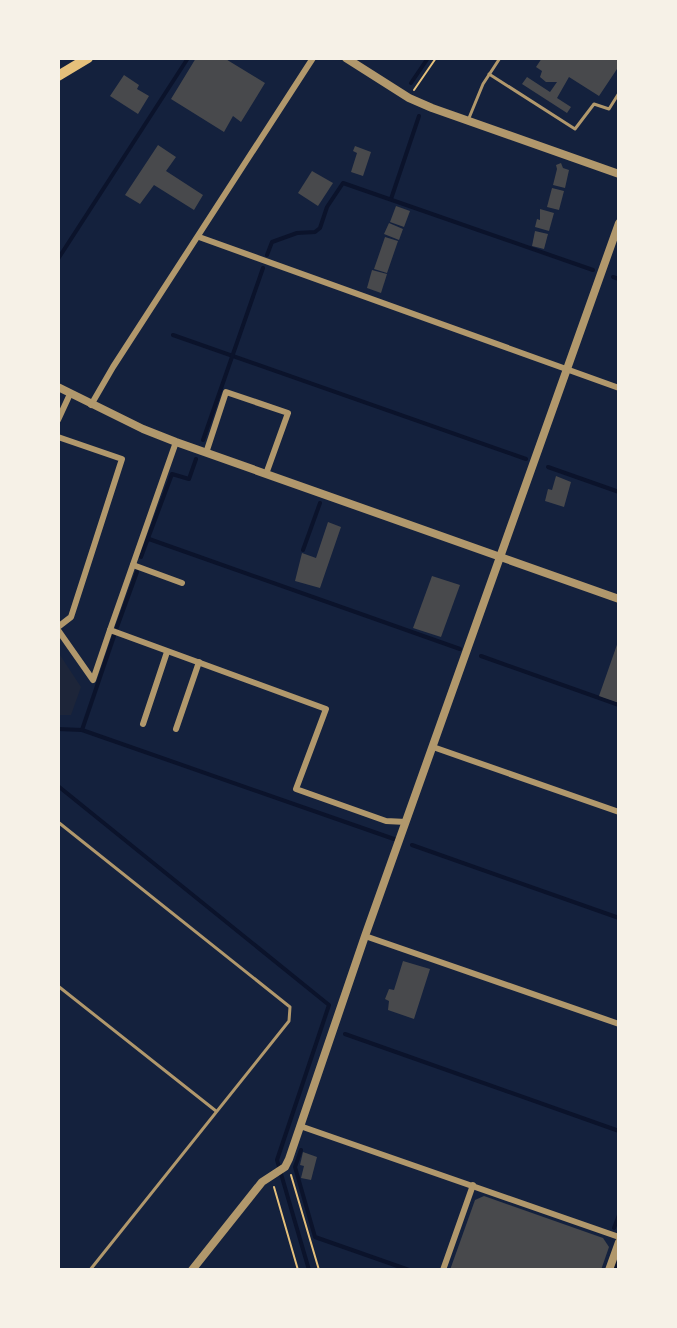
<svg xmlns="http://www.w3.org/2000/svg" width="677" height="1328" font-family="Jost,sans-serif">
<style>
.green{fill:#1d2539}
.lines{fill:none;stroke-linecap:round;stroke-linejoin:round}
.stream{stroke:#0b132b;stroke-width:4}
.building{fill:#48494c}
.path{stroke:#e5c07b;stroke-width:2}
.service{stroke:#b1986c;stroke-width:3}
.minor{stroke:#b1986c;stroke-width:6}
.tertiary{stroke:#b1986c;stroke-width:8}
.primary{stroke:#e5c07b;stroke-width:10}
</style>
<rect width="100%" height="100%" fill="#14213d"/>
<polygon class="green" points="58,652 81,687 71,715 58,715"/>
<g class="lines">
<g class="stream">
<polyline points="411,83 428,58"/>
<polyline points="391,199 419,116"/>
<polyline points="267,255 272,242 297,233 315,232 320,228 327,207 343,183 593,270"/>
<polyline points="58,259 188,58"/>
<polyline points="613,277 619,279"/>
<polyline points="173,335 526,459"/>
<polyline points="203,440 263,268"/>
<polyline points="548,467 619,492"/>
<polyline points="149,539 460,649"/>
<polyline points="303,550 320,503"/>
<polyline points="141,557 172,474 189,479 196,459"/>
<polyline points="117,627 137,572"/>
<polyline points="481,656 619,705"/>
<polyline points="58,729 82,730 394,839"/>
<polyline points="82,730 114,636"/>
<polyline points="58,786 329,1005 277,1160 309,1270"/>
<polyline points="412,845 619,918"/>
<polyline points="345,1034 619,1131"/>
<polyline points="301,1150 295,1167 315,1237 409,1270"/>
<polyline points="614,1228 619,1215"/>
<polyline points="615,1270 619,1260"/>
</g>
</g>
<g class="building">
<polygon points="196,58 224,58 265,83 241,122 233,116 224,132 171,99"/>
<polygon points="542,58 619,58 619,66 599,96 569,77 557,98 571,107 567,113 522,84 527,77 550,92 557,82 546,82 540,77 542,71 536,67"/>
<polygon points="124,75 139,85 137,89 149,96 138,114 110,96"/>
<polygon points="158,145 176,157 166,171 203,195 194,210 154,185 140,204 125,195"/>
<polygon points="355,146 371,152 363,176 351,172 357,153 353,151"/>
<polygon points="561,163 563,168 569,170 565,188 553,185 557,169 556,165"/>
<polygon points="312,171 333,183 318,206 298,193"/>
<polygon points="552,188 564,191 559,210 547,207"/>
<polygon points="396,206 410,211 404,227 390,222"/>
<polygon points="540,209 554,213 549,231 535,227 537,219 540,220"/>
<polygon points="389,223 403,229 399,240 384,234"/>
<polygon points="535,231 548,234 544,249 532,246"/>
<polygon points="385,237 398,241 387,273 374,269"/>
<polygon points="372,270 387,274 381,293 367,288"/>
<polygon points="556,476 571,482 564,507 545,501 548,489 552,490"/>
<polygon points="328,522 341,527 320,588 295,581 302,553 316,558"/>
<polygon points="432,576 460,585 441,637 413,628"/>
<polygon points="619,639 619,703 599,696"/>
<polygon points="403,961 430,969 414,1019 388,1010 389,1001 385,999 389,989 394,990"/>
<polygon points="303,1152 317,1157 311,1180 301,1178 304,1166 300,1165"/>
<polygon points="484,1196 603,1238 609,1247 601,1270 450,1270 475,1200"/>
</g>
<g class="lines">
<g class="path">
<polyline points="414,90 436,58"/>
<polyline points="291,1175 319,1270"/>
<polyline points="274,1187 298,1270"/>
</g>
<g class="service">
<polyline points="489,74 575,129 594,104 609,109 619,93"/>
<polyline points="469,118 483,84 500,58"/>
<polyline points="58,822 290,1007 289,1021 90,1270"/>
<polyline points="58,986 216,1111"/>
</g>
<g class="minor">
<polyline points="199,237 619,388"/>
<polyline points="91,405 113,367 313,58"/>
<polyline points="58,420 70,394"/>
<polyline points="58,437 122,459 71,617 58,627"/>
<polyline points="206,453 226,392 288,413 266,474"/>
<polyline points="133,565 182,583"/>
<polyline points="58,630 93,680 110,630 326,709 296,789 386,821 406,822"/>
<polyline points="110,630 176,442"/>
<polyline points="143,724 167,652"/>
<polyline points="176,729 199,662"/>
<polyline points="433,747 619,812"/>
<polyline points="365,936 619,1024"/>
<polyline points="300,1126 619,1237"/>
<polyline points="443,1270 473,1185"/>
</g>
<g class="tertiary">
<polyline points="346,58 409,98 432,108 619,174"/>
<polyline points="58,387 143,429 176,442 619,599"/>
<polyline points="192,1270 262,1182 285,1167 289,1159 365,936 619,223"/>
<polyline points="609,1270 619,1242"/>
</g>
<polyline class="primary" points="58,76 88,58"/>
</g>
<rect width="677" height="1328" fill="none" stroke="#f6f1e7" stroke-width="120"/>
</svg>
